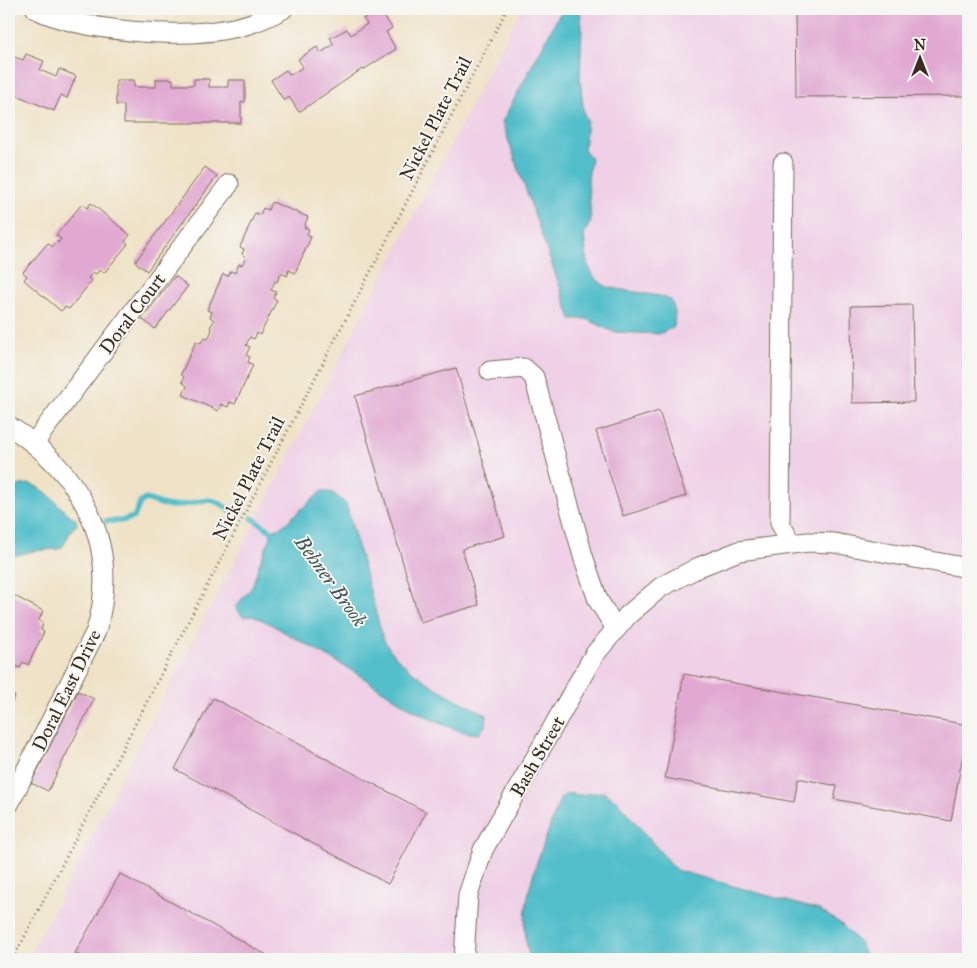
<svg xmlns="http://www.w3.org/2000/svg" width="977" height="968" font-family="'IM FELL Great Primer',serif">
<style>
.built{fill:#efd0e6}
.water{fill:#51beca;stroke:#467474}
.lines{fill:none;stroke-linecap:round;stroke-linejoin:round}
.stream{stroke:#51beca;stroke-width:5.5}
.building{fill:#e1a9d2}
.minor-casing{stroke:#7a6a59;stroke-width:21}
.path{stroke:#7a6a59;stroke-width:3;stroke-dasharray:1 4;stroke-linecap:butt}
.minor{stroke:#fff;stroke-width:19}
.labels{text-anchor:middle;stroke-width:4;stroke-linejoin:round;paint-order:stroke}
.street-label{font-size:19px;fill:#3b2a1e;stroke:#f6f6f2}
.water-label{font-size:20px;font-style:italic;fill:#425652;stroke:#f6f6f2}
</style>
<rect width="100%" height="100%" fill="#f6f6f2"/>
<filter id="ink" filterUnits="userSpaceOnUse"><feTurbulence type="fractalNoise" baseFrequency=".02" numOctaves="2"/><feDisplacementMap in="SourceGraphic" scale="10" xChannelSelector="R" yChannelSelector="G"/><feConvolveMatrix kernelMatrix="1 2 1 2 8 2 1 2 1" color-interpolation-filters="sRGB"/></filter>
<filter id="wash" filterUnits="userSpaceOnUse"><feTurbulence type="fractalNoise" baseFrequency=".0096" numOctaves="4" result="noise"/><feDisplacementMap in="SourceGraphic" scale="20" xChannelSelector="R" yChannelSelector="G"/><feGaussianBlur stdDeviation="1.12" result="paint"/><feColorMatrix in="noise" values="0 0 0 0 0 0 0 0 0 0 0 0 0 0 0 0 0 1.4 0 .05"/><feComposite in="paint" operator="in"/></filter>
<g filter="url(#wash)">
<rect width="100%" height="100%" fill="#efe2c6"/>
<polygon class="built" points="521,9 968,9 968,959 28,959"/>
<g class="water">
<polygon points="569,9 580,9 582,27 580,79 584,114 587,120 584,149 591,158 588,180 591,221 584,234 587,263 594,277 606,287 659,296 671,300 675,312 674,327 659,334 613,332 587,319 571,319 502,122 559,15"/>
<path d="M30 484C53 491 56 508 76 519L77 525 72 529 63 546 58 549 33 551 9 557V492L20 485Z"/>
<path d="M322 491 333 493 346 504 383 638C400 673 453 697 487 715L486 724 479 734C438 731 393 697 359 675 328 656 296 639 265 621L253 616 243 617 235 607 252 587 259 565 271 536 270 529H279Z"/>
<path d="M603 792 616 800 676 870 819 910 840 923 859 942 867 959H530C513 906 543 849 560 799L567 793 578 795Z"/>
</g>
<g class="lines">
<g class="stream">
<polyline points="252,518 274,533"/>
<path d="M106 521H121L134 517 140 503 145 499C155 501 162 506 172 506 197 506 209 490 230 511"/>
</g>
</g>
<g id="blocks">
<g class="building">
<polygon points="379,9 392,28 386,32 396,49 363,70 362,69 299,112 289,97 284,101 271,80 286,70 290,75 303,67 298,59 317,47 321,53 334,44 330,38 347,29 351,35 367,24 363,19"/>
<polygon points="795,9 968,9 968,96 796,97"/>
<polygon points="26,54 44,61 40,70 56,77 59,69 76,76 67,98 61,95 54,111 9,92 9,55 23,60"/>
<polygon points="156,79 173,79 173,85 194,85 194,79 209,79 209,87 228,87 228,80 245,80 245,102 241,102 241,123 124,123 124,105 116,105 116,80 134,80 134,87 156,87"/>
<polygon points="205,167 217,176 147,271 135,262"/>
<polygon points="272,202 308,217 304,227 309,229 307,235 311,237 295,273 289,270 287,276 281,273 277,282 275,281 271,290 276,292 273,298 277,300 260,335 257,333 254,339 250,337 246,345 250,347 246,355 250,357 248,362 253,365 235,404 230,402 228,407 221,404 218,411 183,395 187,386 182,382 184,377 181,374 196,341 201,343 204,337 208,339 212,330 210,328 214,320 210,317 212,312 207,310 223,274 228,276 231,271 235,273 239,264 242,265 246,258 242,254 244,249 240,247 255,213 260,215 263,208 268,210"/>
<polygon points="91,203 130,235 125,241 128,244 104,273 100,270 96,274 93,272 88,278 92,281 69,309 65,307 61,311 24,280 27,276 23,272 48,243 52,247 57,241 58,243 61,239 56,235 82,204 87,208"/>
<polygon points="175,276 188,286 155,329 142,319"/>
<polygon points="912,305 914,402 852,403 851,306"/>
<polygon points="456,368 505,536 462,549 479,605 420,622 355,396"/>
<polygon points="659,411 686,496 623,516 596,431"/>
<polygon points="9,593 43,611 39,620 43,624 41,630 44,632 28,665 23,662 20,668 15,666 11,675 13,677 9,685 13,688 10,693 15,696 9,708"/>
<polygon points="684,674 968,725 951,821 834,799 837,786 798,778 794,802 665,778"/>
<polygon points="78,691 94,699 48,791 31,783"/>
<polygon points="213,698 426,812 388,884 175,769"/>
<polygon points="120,874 274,959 86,959 75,953"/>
</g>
</g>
</g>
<g filter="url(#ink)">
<use href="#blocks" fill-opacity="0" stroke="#7a6a59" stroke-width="1"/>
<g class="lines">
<defs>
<g id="minor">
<path d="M36 9C83 32 182 39 233 28 250 25 268 17 283 9"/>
<polyline points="783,163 780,523 791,543"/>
<polyline points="490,371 524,368 534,377 583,556 598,600 616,629"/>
<path d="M9 426C81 472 122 545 96 631L9 804"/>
<polyline points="34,443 229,184"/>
<polyline points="464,959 468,895 483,850 594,655 628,615 661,587 699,567 739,551 808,542 834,543 968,568"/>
</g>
</defs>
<use href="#minor" class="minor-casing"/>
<polyline class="path" points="13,959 507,9"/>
<use href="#minor" class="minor"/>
</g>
</g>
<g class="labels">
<g class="street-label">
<text transform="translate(435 118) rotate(-63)" y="7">Nickel Plate Trail</text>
<text transform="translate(132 313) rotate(-53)" y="7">Doral Court</text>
<text transform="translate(248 478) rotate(-63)" y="7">Nickel Plate Trail</text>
<text transform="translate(66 690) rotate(-64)" y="7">Doral East Drive</text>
<text transform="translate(537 756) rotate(-60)" y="7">Bash Street</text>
</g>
<g class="water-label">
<text transform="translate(331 581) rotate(54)" y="7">Behner Brook</text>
</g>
</g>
<rect width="977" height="968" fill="none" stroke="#f6f6f2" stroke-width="30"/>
<g transform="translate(920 58)" stroke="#f6f6f2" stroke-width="4" paint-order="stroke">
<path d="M0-4L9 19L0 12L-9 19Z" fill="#3b2a1e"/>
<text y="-8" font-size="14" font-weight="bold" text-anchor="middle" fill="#3b2a1e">N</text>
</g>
</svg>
